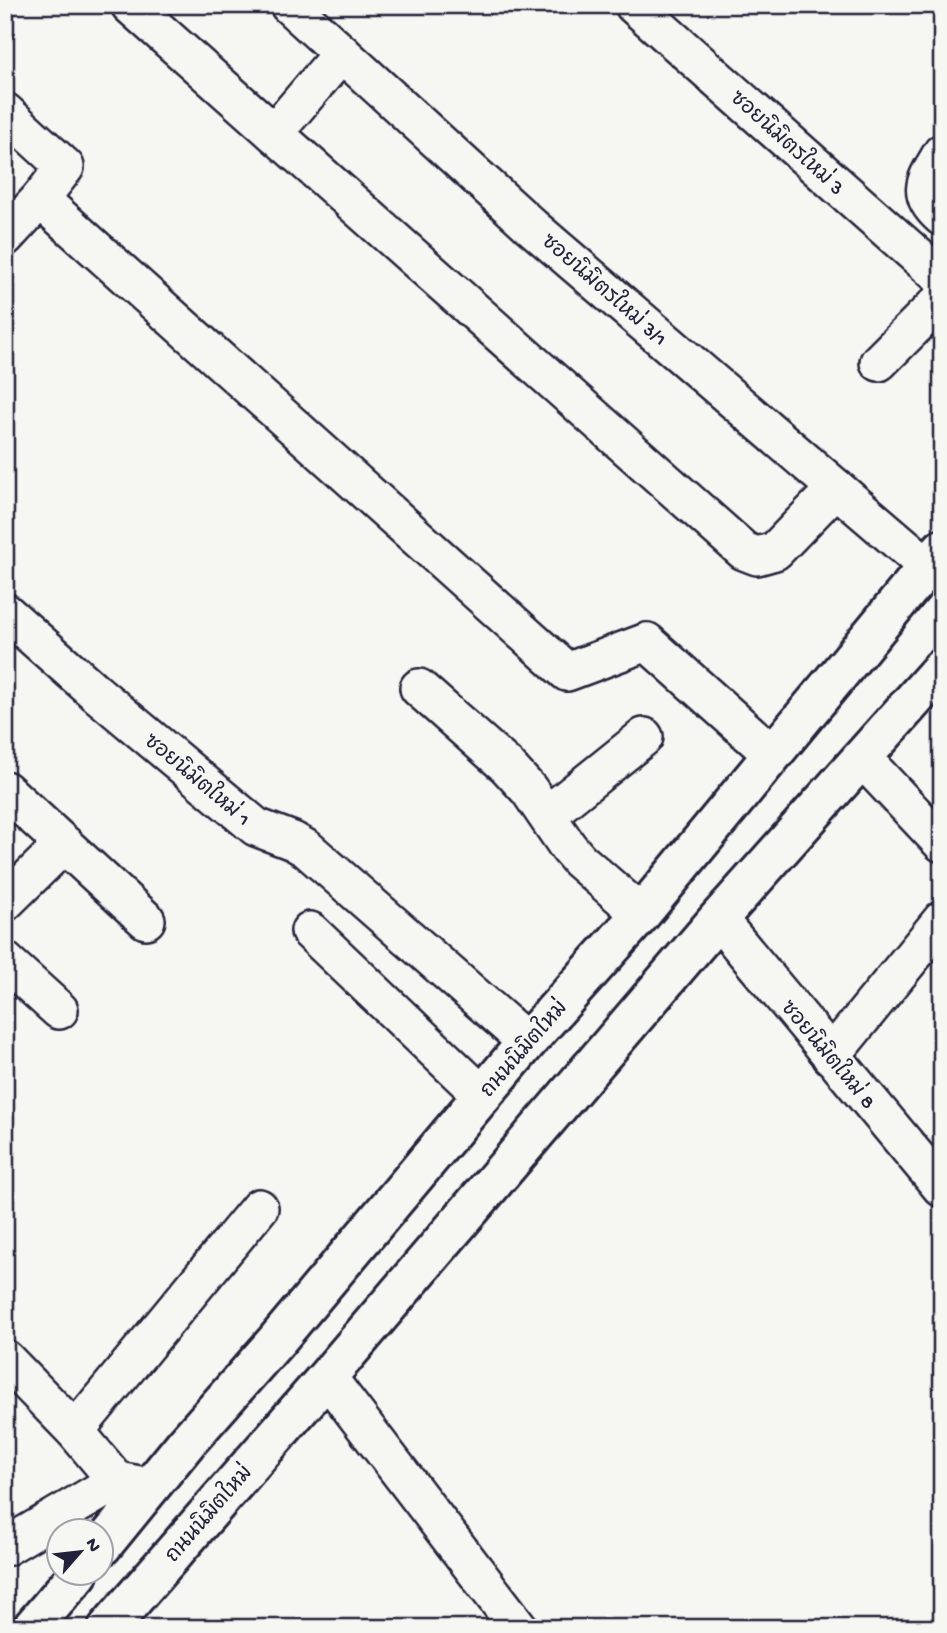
<svg xmlns="http://www.w3.org/2000/svg" width="947" height="1633" font-family="'Gochi Hand','Playpen Sans Thai',sans-serif">
<style>
.lines{fill:none;stroke-linecap:round;stroke-linejoin:round}
.minor-casing{stroke:#22223b;stroke-width:42}
.major-casing{stroke:#22223b;stroke-width:44}
.minor{stroke:#f6f6f2;stroke-width:37}
.major{stroke:#f6f6f2;stroke-width:38}
.labels{text-anchor:middle;stroke-width:5;stroke-linejoin:round;paint-order:stroke}
.street-label{font-size:21px;fill:#22223b;stroke:#f6f6f2}
</style>
<rect width="100%" height="100%" fill="#f6f6f2"/>
<filter id="ink" filterUnits="userSpaceOnUse"><feTurbulence type="fractalNoise" baseFrequency=".0143" numOctaves="2"/><feDisplacementMap in="SourceGraphic" scale="14" xChannelSelector="R" yChannelSelector="G"/><feConvolveMatrix kernelMatrix="1 2 1 2 8 2 1 2 1" color-interpolation-filters="sRGB"/></filter>
<g filter="url(#ink)">
<g class="lines">
<defs>
<g id="minor">
<polyline points="130,5 744,551 757,556 775,551 836,488"/>
<polyline points="289,5 532,227 927,566"/>
<polyline points="634,5 942,278"/>
<polyline points="5,112 65,167 40,199 5,237"/>
<polyline points="274,133 342,53"/>
<path d="M942 153C927 179 914 193 942 217"/>
<polyline points="40,199 567,672 647,642 772,754"/>
<polyline points="879,362 942,299"/>
<polyline points="5,612 95,692 256,827 293,841 307,849 527,1042"/>
<polyline points="419,688 507,766 529,790 568,847 579,860 641,914"/>
<polyline points="862,758 942,843"/>
<polyline points="5,790 146,920"/>
<polyline points="547,815 644,737"/>
<polyline points="5,902 64,844"/>
<polyline points="718,919 942,1188"/>
<polyline points="310,931 482,1095"/>
<polyline points="5,961 59,1010"/>
<polyline points="831,1056 942,920"/>
<polyline points="5,1359 75,1431 117,1481"/>
<polyline points="327,1377 519,1628"/>
<polyline points="75,1431 259,1208"/>
<polyline points="5,1547 117,1481 139,1485"/>
</g>
<g id="major">
<polyline points="102,1546 186,1443 277,1340 527,1042 641,914 942,549"/>
<polyline points="32,1628 78,1574"/>
<polyline points="108,1628 327,1377 718,919 942,668"/>
</g>
</defs>
<use href="#minor" class="minor-casing"/>
<use href="#major" class="major-casing"/>
<use href="#minor" class="minor"/>
<use href="#major" class="major"/>
</g>
</g>
<g class="labels">
<g class="street-label">
<text transform="translate(788 142) rotate(42)" y="7">ซอยนิมิตรใหม่ 3</text>
<text transform="translate(605 289) rotate(41)" y="7">ซอยนิมิตรใหม่ 3/1</text>
<text transform="translate(198 779) rotate(40)" y="7">ซอยนิมิตใหม่ 1</text>
<text transform="translate(523 1048) rotate(-49)" y="7">ถนนนิมิตใหม่</text>
<text transform="translate(829 1054) rotate(50)" y="7">ซอยนิมิตใหม่ 8</text>
<text transform="translate(208 1513) rotate(-49)" y="7">ถนนนิมิตใหม่</text>
</g>
</g>
<rect width="947" height="1633" fill="none" stroke="#f6f6f2" stroke-width="28"/>
<rect x="14" y="14" width="919" height="1605" fill="none" stroke="#22223b" stroke-width="2.5" filter="url(#ink)"/>
<g transform="translate(80 1552) rotate(62)"><circle r="33" fill="#f6f6f2" stroke="#a1a1a9" stroke-width="2"/>
<path d="M0-5L12 26L0 18L-12 26Z" fill="#22223b"/>
<text y="-10" font-size="19" font-weight="bold" text-anchor="middle" fill="#22223b">N</text>
</g>
</svg>
